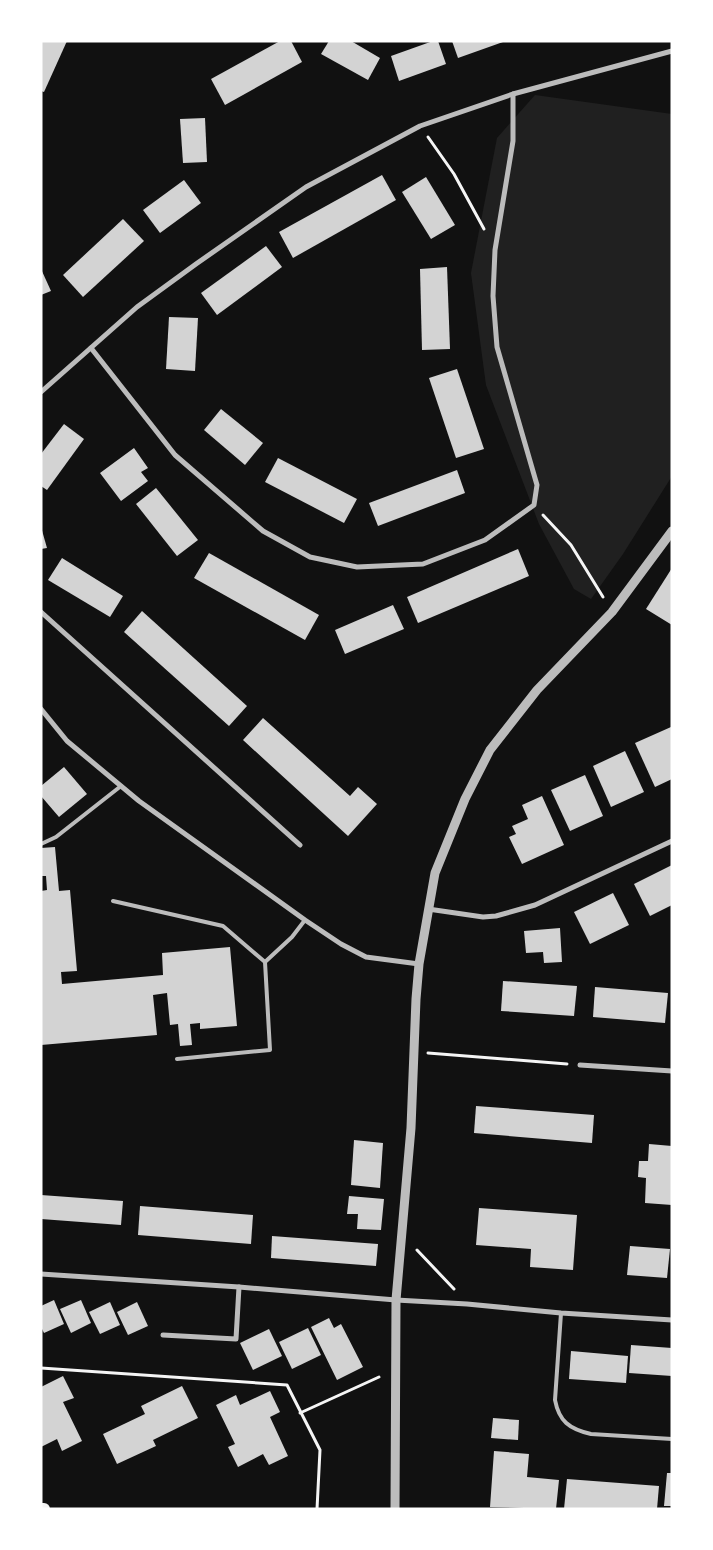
<svg xmlns="http://www.w3.org/2000/svg" width="713" height="1550" font-family="Ubuntu,sans-serif">
<style>
.green{fill:#202020}
.building{fill:#d3d3d3}
.lines{fill:none;stroke-linecap:round;stroke-linejoin:round}
.path{stroke:#f5f5f5;stroke-width:3}
.service{stroke:#bcbcbc;stroke-width:4}
.minor{stroke:#bcbcbc;stroke-width:5}
.tertiary{stroke:#bcbcbc;stroke-width:9}
.primary{stroke:#f5f5f5;stroke-width:12}
</style>
<rect width="100%" height="100%" fill="#111"/>
<polygon class="green" points="535,95 672,114 672,476 623,554 591,599 574,589 539,524 486,385 471,273 497,138"/>
<g class="building">
<polygon points="41,41 67,41 44,92 41,91"/>
<polygon points="280,41 291,41 302,62 225,105 211,79"/>
<polygon points="329,41 351,41 380,58 368,80 321,54"/>
<polygon points="433,41 438,41 446,64 399,81 391,56"/>
<polygon points="452,41 503,41 503,42 458,58"/>
<polygon points="205,118 207,162 183,163 180,119"/>
<polygon points="382,175 396,200 293,258 279,232"/>
<polygon points="426,177 455,225 431,239 402,192"/>
<polygon points="184,180 201,203 160,233 143,210"/>
<polygon points="123,219 144,241 83,297 63,275"/>
<polygon points="266,246 282,267 217,315 201,293"/>
<polygon points="447,267 450,349 422,350 420,269"/>
<polygon points="41,269 51,291 41,295"/>
<polygon points="169,317 198,318 195,371 166,369"/>
<polygon points="457,369 484,449 456,458 429,378"/>
<polygon points="221,409 263,443 245,465 204,430"/>
<polygon points="64,424 84,439 47,490 41,486 41,454"/>
<polygon points="134,448 148,468 141,472 148,481 121,501 100,473"/>
<polygon points="278,458 357,499 344,523 265,482"/>
<polygon points="457,470 465,493 378,526 369,503"/>
<polygon points="156,488 198,540 177,556 136,504"/>
<polygon points="41,527 47,548 41,549"/>
<polygon points="518,549 529,576 418,623 407,597"/>
<polygon points="209,553 319,615 305,640 194,578"/>
<polygon points="62,558 123,596 110,617 48,580"/>
<polygon points="672,568 672,625 646,609"/>
<polygon points="393,605 404,629 345,654 335,630"/>
<polygon points="142,611 247,706 229,726 124,632"/>
<polygon points="263,718 350,796 358,787 377,804 348,836 243,740"/>
<polygon points="671,727 672,779 655,787 635,743"/>
<polygon points="625,751 644,792 611,807 593,766"/>
<polygon points="64,767 87,794 59,817 41,796 41,786"/>
<polygon points="585,775 603,816 570,831 551,790"/>
<polygon points="542,796 564,845 522,864 509,837 516,834 512,826 528,819 522,805"/>
<polygon points="55,847 59,891 70,890 77,971 61,972 62,984 163,975 162,953 230,947 237,1026 200,1029 200,1023 190,1024 192,1045 180,1046 178,1024 170,1025 167,993 153,995 157,1035 41,1045 41,891 47,890 46,876 41,876 41,848"/>
<polygon points="672,865 672,905 650,916 634,884"/>
<polygon points="613,893 629,925 590,944 574,912"/>
<polygon points="560,928 562,962 544,963 543,952 526,953 524,931"/>
<polygon points="503,981 577,986 574,1016 501,1011"/>
<polygon points="595,987 668,993 665,1023 593,1017"/>
<polygon points="476,1106 594,1115 592,1143 474,1133"/>
<polygon points="354,1140 383,1143 380,1188 351,1185"/>
<polygon points="649,1144 672,1146 672,1205 645,1203 646,1178 638,1177 639,1161 648,1161"/>
<polygon points="41,1195 123,1201 121,1225 41,1219"/>
<polygon points="349,1196 384,1199 381,1230 357,1229 358,1214 347,1214"/>
<polygon points="140,1206 253,1215 251,1244 138,1235"/>
<polygon points="479,1208 577,1215 573,1270 530,1267 531,1249 476,1245"/>
<polygon points="272,1236 378,1244 376,1266 271,1258"/>
<polygon points="630,1246 670,1249 667,1278 627,1275"/>
<polygon points="54,1300 64,1324 44,1333 41,1327 41,1306"/>
<polygon points="81,1300 91,1323 71,1333 60,1309"/>
<polygon points="110,1302 120,1325 100,1334 89,1312"/>
<polygon points="137,1302 148,1326 128,1335 117,1312"/>
<polygon points="329,1318 334,1328 341,1324 363,1367 337,1380 311,1327"/>
<polygon points="308,1328 321,1355 292,1369 279,1342"/>
<polygon points="269,1329 282,1356 253,1370 240,1343"/>
<polygon points="631,1345 672,1348 672,1376 629,1373"/>
<polygon points="571,1351 628,1356 626,1383 569,1379"/>
<polygon points="63,1376 74,1398 63,1402 82,1441 62,1451 57,1439 41,1447 41,1387"/>
<polygon points="182,1386 198,1418 153,1440 156,1446 117,1464 103,1434 145,1414 141,1406"/>
<polygon points="270,1391 280,1412 270,1417 288,1456 269,1465 263,1454 238,1467 228,1447 235,1444 216,1405 236,1395 240,1405"/>
<polygon points="493,1418 519,1420 518,1440 491,1438"/>
<polygon points="494,1451 529,1454 527,1477 559,1480 556,1509 490,1507"/>
<polygon points="667,1473 672,1473 672,1506 664,1506"/>
<polygon points="567,1479 659,1486 657,1509 564,1509"/>
</g>
<g class="lines">
<g class="path">
<polyline points="428,137 454,174 484,229"/>
<polyline points="543,515 571,545 603,597"/>
<polyline points="428,1053 567,1064"/>
<polyline points="417,1250 454,1289"/>
<polyline points="41,1368 287,1385 320,1450 317,1509"/>
<polyline points="300,1413 379,1377"/>
</g>
<g class="service">
<polyline points="41,844 56,837 121,786"/>
<polyline points="113,901 223,926 265,962"/>
<polyline points="177,1059 270,1050 265,962 292,937 305,920"/>
<path d="M561 1313 555 1400C559 1421 569 1429 591 1434L672 1439"/>
</g>
<g class="minor">
<polyline points="91,348 175,455 263,531 310,557 357,567 423,564 485,540 534,505 537,485 497,347 493,296 495,250 513,141 513,94"/>
<polyline points="41,392 137,307 196,264 306,187 420,126 513,94 672,51"/>
<polyline points="41,612 300,845"/>
<polyline points="41,709 67,741 139,801 305,920 341,944 366,957 419,964"/>
<polyline points="428,909 483,917 496,916 535,905 672,841"/>
<polyline points="580,1065 672,1071"/>
<polyline points="41,1274 239,1287 396,1300 467,1304 561,1313 672,1320"/>
<polyline points="163,1335 236,1339 239,1287"/>
</g>
<polyline class="tertiary" points="395,1509 396,1300 411,1128 416,999 419,964 435,873 465,799 490,750 537,690 612,612 672,531"/>
<polyline class="primary" points="41,1509 44,1509"/>
</g>
<rect width="713" height="1550" fill="none" stroke="#ffffff" stroke-width="85"/>
</svg>
